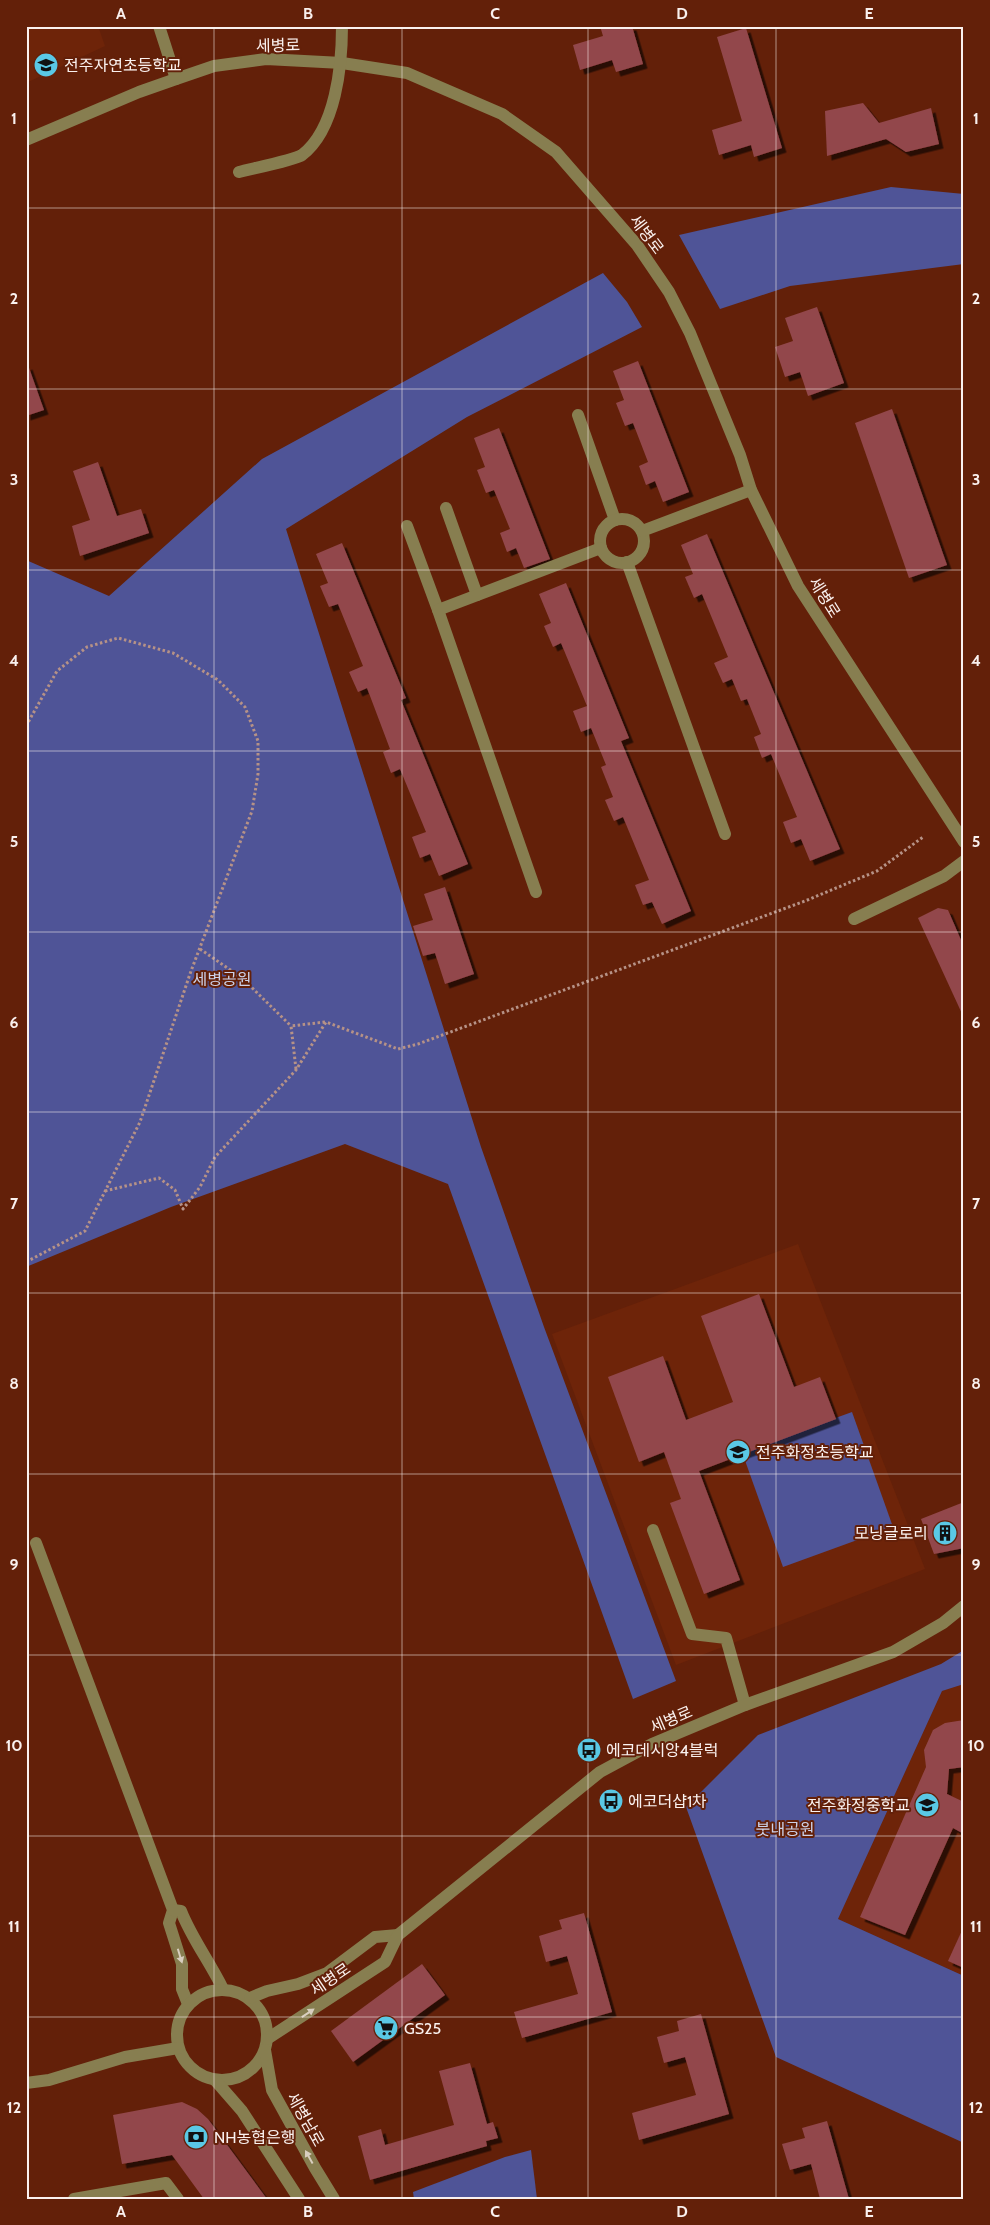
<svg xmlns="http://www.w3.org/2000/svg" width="990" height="2225" font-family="Cabin,'Noto Sans KR',sans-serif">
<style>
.built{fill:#6e2409}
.green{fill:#4f5497}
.building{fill:#92474b;filter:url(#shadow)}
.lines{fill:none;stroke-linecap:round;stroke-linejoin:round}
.path{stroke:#b69287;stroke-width:3;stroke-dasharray:2.5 2.5;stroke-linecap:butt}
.minor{stroke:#877e50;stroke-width:12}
.oneway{fill:#d8cebf}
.grid{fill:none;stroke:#faf1ef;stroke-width:1;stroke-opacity:0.55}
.labels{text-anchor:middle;stroke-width:4;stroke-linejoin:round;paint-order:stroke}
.street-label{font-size:16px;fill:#faf1ef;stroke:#632009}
.poi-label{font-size:16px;fill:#faf1ef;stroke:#632009;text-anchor:start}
.park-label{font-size:16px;fill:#ccd1e9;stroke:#632009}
.neatline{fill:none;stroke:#faf1ef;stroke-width:2}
.grid-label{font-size:16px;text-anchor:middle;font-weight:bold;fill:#faf1ef}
</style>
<defs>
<filter id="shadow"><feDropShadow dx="4.5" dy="4.5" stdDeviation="0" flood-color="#0009"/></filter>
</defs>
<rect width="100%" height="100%" fill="#632009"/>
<g class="built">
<polygon points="26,26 98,26 105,46 26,83"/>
<polygon points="798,1244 925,1569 676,1665 552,1334"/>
<polygon points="964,1684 964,1976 838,1919 942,1691"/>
</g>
<g class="green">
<polygon points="891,187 964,194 964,264 790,286 720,309 679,235"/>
<polygon points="603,273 627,302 642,327 467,417 286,529 481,1147 544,1327 676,1681 633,1699 448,1184 345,1144 171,1207 26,1267 26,560 109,596 262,459"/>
<polygon points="852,1412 893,1527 783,1567 742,1452"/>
<polygon points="964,1650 964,1684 942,1691 838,1919 964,1976 964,2143 776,2057 686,1807 758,1735 941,1664"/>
<polygon points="531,2150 537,2199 414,2199 413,2192 505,2157"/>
</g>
<g class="building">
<polygon points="600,26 632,26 643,64 616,72 612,60 580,70 573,45 603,36"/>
<polygon points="746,28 782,148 754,157 751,145 719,155 712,130 742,121 717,37"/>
<polygon points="863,103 879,123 931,108 939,144 906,152 886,139 827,156 825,111"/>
<polygon points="817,307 844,383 808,396 800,372 785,377 775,347 793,341 785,318"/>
<polygon points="638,361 689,492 663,502 655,481 646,485 639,466 648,462 633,423 625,426 616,403 624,400 613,371"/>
<polygon points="28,365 44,410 26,416 26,366"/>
<polygon points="892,409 947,565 909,578 855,423"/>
<polygon points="499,428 550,559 524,568 516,548 507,552 500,533 510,529 494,490 486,493 477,470 485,467 474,438"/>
<polygon points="98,462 117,516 141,509 149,533 80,556 72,526 90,520 73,471"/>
<polygon points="707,534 840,849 810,861 801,839 791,843 783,822 797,817 771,754 762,758 754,737 761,734 747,699 741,701 732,679 723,683 714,663 728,657 702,594 694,598 685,577 693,574 681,545"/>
<polygon points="342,543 406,698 401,700 468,864 439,876 430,854 420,858 412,837 426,832 400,769 391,773 383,752 390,749 367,688 358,692 349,672 363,666 338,604 329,607 320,586 328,583 316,554"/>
<polygon points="566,583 629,738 621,741 691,911 662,924 652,902 643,905 635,885 649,880 623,817 614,821 605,800 613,797 601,767 606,765 591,728 581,732 573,711 587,706 561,643 553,647 544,626 551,623 539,594"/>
<polygon points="445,887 474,974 445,984 435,953 423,956 413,926 433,920 424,894"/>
<polygon points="938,908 948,910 964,947 964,1018 918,918"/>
<polygon points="759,1294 794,1387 820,1377 836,1419 699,1471 740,1580 704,1594 670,1503 681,1499 664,1452 639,1462 608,1377 663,1356 686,1420 733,1402 701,1316"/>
<polygon points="964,1502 964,1548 934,1554 921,1519"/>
<polygon points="964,1720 964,1767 949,1769 947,1794 964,1802 964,1834 953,1828 905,1935 860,1917 926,1767 924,1750 933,1730 945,1723"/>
<polygon points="584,1913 612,2012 522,2038 514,2012 578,1994 567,1956 546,1962 539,1936 562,1929 559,1920"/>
<polygon points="964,1926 964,1968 948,1961"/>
<polygon points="422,1964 445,1995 353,2062 331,2031"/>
<polygon points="701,2014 729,2114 639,2140 632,2113 696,2095 685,2057 664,2063 657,2037 679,2031 677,2021"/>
<polygon points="470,2063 487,2124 493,2122 498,2138 486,2141 487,2146 370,2180 358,2136 381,2129 385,2145 454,2125 439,2071"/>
<polygon points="182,2102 197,2109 208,2119 267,2199 204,2199 172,2155 122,2164 113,2115"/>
<polygon points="827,2121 849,2199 820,2199 811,2164 790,2170 782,2144 805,2138 802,2128"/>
</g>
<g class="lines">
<g class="path">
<polyline points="26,726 57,671 87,647 118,638 173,653 218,680 245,707 258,741 258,774 252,811 191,971 140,1122 85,1231 26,1262"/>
<polyline points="200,949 242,978 291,1026"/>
<polyline points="296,1069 291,1026 325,1022"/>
<polyline points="105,1191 159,1178 175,1190 183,1209 200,1187 215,1157 296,1070 326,1022 398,1049 418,1044 805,901 877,871 923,837"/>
</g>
<g class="minor">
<polyline points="159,26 176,79"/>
<polyline points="26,140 139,92 176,79 214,66 266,59 342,63 407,73 502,114 556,152 637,245 669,292 690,333 740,455 751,490 798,586 964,842"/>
<path d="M239 172C250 169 295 160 302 155 336 129 342 65 342 26"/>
<polyline points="578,415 615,520"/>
<polyline points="446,508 477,595"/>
<circle cx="622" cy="541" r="22"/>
<polyline points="407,526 438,610"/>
<polyline points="642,531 751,490"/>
<polyline points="627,562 725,834"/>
<polyline points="536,892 438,610 601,548"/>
<polyline points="854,919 944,876 964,861"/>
<polyline points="653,1530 692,1634 726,1638 745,1705"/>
<polyline points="36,1543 173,1910 169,1923 182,1964 182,1989 188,2004"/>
<path d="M173 1910 181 1911C192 1939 210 1962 223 1989"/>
<circle cx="222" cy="2035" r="45"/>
<polyline points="250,1998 267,1991 298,1984 327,1973 375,1937 398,1935"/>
<polyline points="267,2039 385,1962 398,1935 600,1772 652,1744 745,1705 893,1652 943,1623 964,1606"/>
<polyline points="265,2050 272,2090 315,2168 334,2199"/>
<polyline points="215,2080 242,2111 299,2199"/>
<polyline points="26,2083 49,2080 125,2057 178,2048"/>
<polyline points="74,2199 166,2183 178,2199"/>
</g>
</g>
<defs><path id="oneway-solid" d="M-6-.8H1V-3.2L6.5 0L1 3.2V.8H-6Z" transform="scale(1.25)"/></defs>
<g class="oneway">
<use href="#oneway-solid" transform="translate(180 1956) rotate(73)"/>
<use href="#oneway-solid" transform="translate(308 2013) rotate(-34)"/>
<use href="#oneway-solid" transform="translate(309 2157) rotate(-119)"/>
</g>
<path class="grid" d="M214 26V2199M402 26V2199M588 26V2199M776 26V2199M26 208H964M26 389H964M26 570H964M26 751H964M26 932H964M26 1112H964M26 1293H964M26 1474H964M26 1655H964M26 1836H964M26 2017H964"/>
<defs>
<symbol id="school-disc" viewBox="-11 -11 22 22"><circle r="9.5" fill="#5ac8e5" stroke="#632009"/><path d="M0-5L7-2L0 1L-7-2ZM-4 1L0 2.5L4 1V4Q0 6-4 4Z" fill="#111"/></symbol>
<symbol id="building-disc" viewBox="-11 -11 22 22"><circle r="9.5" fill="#5ac8e5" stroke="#632009"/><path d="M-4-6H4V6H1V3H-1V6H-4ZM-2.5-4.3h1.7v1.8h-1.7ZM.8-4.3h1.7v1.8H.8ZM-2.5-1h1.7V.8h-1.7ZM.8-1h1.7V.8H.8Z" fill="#111"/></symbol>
<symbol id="bus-disc" viewBox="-11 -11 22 22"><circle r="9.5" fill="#5ac8e5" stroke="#632009"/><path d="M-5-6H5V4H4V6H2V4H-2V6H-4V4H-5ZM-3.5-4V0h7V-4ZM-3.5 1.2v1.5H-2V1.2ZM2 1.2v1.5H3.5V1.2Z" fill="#111"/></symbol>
<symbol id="supermarket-disc" viewBox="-11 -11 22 22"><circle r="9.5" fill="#5ac8e5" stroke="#632009"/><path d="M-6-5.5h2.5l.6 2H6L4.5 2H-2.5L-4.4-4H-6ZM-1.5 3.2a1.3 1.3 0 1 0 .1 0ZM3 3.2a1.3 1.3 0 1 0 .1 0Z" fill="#111"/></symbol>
<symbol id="bank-disc" viewBox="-11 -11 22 22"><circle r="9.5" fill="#5ac8e5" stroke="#632009"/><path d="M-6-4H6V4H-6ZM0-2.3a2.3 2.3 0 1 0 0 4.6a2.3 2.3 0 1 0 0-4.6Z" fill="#111"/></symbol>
</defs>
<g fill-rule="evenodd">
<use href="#school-disc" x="32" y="51" width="28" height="28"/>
<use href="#school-disc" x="724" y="1438" width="28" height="28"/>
<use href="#building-disc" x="931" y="1519" width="28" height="28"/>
<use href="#bus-disc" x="575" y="1736" width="28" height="28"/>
<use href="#bus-disc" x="597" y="1787" width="28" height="28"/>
<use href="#school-disc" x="913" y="1791" width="28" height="28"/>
<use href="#supermarket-disc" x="372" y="2014" width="28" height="28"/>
<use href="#bank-disc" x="182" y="2123" width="28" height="28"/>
</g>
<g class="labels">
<g class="street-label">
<text transform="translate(278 45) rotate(-1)" y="6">세병로</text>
<text transform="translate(647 234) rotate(53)" y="6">세병로</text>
<text transform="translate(825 597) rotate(58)" y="6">세병로</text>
<text transform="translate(671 1719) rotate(-23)" y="6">세병로</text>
<text transform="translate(330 1979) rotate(-34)" y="6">세병로</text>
<text transform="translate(306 2119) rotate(61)" y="6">세병남로</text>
</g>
<g class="poi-label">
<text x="64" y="71">전주자연초등학교</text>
<text x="756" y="1458">전주화정초등학교</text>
<text x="928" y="1539" text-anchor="end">모닝글로리</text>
<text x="606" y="1756">에코데시앙4블럭</text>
<text x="628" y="1807">에코더샵1차</text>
<text x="910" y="1811" text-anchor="end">전주화정중학교</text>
<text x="404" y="2034">GS25</text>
<text x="214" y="2143">NH농협은행</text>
</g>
<g class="park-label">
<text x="222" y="985">세병공원</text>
<text x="785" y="1835">붓내공원</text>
</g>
</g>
<rect width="990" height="2225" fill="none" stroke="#632009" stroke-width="55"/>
<rect x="28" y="28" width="934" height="2170" class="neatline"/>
<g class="grid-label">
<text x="121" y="19">A</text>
<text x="308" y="19">B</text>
<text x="495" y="19">C</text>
<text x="682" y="19">D</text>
<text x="869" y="19">E</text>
<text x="14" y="124">1</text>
<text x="976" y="124">1</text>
<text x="14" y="304">2</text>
<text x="976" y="304">2</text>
<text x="14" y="485">3</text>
<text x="976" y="485">3</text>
<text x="14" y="666">4</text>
<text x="976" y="666">4</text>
<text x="14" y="847">5</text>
<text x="976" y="847">5</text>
<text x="14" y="1028">6</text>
<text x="976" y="1028">6</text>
<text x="14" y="1209">7</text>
<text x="976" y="1209">7</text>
<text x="14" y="1389">8</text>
<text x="976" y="1389">8</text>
<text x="14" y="1570">9</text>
<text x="976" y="1570">9</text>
<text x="14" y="1751">10</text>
<text x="976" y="1751">10</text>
<text x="14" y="1932">11</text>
<text x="976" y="1932">11</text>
<text x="14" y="2113">12</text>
<text x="976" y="2113">12</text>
<text x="121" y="2217">A</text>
<text x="308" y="2217">B</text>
<text x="495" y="2217">C</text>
<text x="682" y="2217">D</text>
<text x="869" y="2217">E</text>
</g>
</svg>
